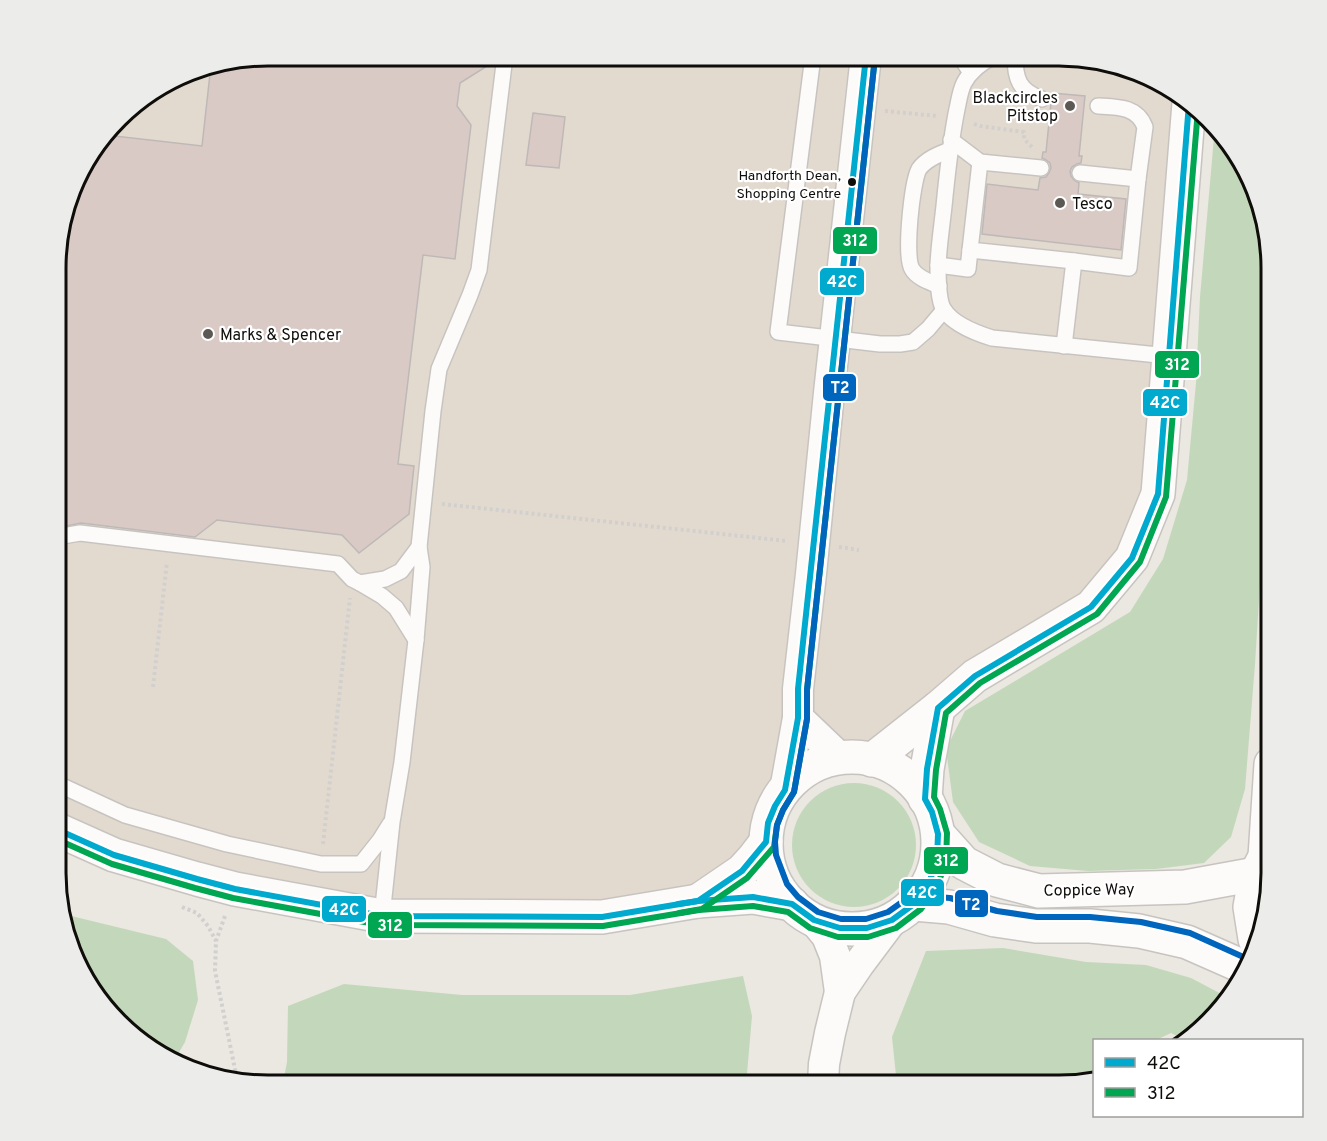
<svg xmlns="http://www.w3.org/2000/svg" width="1327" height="1141" font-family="Overpass,sans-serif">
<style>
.built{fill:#e3dacf}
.green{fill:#c3d8ba}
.building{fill:#d9cac6;stroke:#beb9b7;stroke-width:1.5}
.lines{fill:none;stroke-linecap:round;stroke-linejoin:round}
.lane-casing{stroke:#c7c4c0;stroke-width:18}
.street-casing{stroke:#c7c4c0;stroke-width:33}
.secondary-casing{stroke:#c7c4c0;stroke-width:36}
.highway-casing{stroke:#c7c4c0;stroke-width:36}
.path{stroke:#d1d0ce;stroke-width:4;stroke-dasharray:3 3;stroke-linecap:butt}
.lane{stroke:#fcfbfa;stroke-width:15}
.street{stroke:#fcfbfa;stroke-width:30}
.secondary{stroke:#fcfbfa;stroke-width:33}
.highway{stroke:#fcfbfa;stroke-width:33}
.bus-1-casing{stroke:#fff;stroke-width:10}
.bus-2-casing{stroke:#fff;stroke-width:10}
.bus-3-casing{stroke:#fff;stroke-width:10}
.bus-1{stroke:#00a9ce;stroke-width:6}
.bus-2{stroke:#00a651;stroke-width:6}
.bus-3{stroke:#0065bd;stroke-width:6}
.poi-dot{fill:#5c5955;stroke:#fff;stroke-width:2}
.bus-dot{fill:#0f0d0a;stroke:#fff;stroke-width:2}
.labels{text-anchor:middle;stroke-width:4.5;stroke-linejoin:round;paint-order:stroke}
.bus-label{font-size:14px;fill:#0f0d0a;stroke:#fff;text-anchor:end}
.poi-label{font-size:16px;fill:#0f0d0a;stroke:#fff;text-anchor:start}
.street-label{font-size:16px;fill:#0f0d0a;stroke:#fff}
.rim{fill:none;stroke:#0f0d0a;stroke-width:3}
.line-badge{stroke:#fff;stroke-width:2}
.badge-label{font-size:16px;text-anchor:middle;font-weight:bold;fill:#fff}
</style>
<rect width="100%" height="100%" fill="#ebe7e1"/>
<polygon class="built" points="268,56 1073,56 1153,77 1174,92 1149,390 1158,494 1132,558 872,760 849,757 829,760 813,767 799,777 785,790 775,806 768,823 766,842 698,901 382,916 56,829 57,240 84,162 128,108 199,67"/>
<g class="green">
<polygon points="1215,126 1250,174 1271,254 1271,353 1263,536 1255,664 1245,789 1231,837 1204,863 1156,869 1088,871 1030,866 979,842 953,802 946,749 965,711 1130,612 1163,559 1187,480 1196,383 1200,297"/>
<circle cx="854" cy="845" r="62"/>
<polygon points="63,914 166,939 193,961 198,1000 185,1042 174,1061 117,1023 77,967"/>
<polygon points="1003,948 1086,962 1146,965 1191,978 1227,997 1209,1024 1185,1040 1171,1033 1156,1040 1094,1040 1094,1079 1073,1085 897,1085 892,1037 926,951"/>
<polygon points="743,976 752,1016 746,1085 285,1085 283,1083 287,1062 288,1006 344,984 462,995 630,995"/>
</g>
<g class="building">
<polygon points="268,56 495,56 495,61 460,83 457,106 471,125 455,259 423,255 398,464 414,466 409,514 359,553 342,535 217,520 195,537 81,523 66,526 57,525 57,240 84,162 106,135 202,146 211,65"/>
<polygon points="1052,93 1085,96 1079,156 1082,156 1081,163 1077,164 1072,167 1070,171 1071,176 1074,180 1079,183 1078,194 1126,199 1121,250 982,234 987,184 1038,190 1040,178 1046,177 1049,173 1051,168 1050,163 1046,160 1042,158 1043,152 1046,152"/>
<polygon points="533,113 565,117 559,168 526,165"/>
</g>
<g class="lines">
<defs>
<g id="lane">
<polyline points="813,56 778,332 880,344 900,344 913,342 928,329 944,310"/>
<polyline points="960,56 971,73"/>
<path d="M995 56C982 62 971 70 964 83 960 91 959 100 957 109 951 138 948 167 945 196 943 219 939 242 938 265 938 277 938 301 944 310 954 325 976 333 992 338L1168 356"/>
<path d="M1015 56C1015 79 1019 91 1042 99"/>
<path d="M1098 106C1117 107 1137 106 1145 127L1138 179"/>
<polyline points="951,140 980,162 1041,168"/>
<polyline points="980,162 970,250 1074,261"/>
<polyline points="938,265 968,269 970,250"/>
<path d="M939 286C930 282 917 278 912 269 904 256 912 182 919 169 926 159 939 154 950 150"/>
<polyline points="1064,346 1074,261 1129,268 1138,179 1080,173"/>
<polyline points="57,537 80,533 338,564 352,579 360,583 385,579 401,571 419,547"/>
<polyline points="360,583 382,596 396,608 416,640"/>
<polyline points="56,780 60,785 125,815 227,844 321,864 361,864 380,840 390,824"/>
<polyline points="382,916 392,822 402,762 416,640 422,567 419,547 433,411 439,369 470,295 479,270 505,56"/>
</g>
<g id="street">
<polyline points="798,718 840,758"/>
<polyline points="785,790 798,718 798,689 811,574 829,393 866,56"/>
<polyline points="814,920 827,936 835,956 840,992"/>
<polyline points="823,1085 824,1064 830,1033 840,992 859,964 892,920"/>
</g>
<g id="secondary">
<circle cx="852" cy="843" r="86"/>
<polyline points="872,760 938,708 975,676 1091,607 1132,558 1158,494 1189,103"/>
<polyline points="925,799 927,769 938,708"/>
<polyline points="56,829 114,855 197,879 235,889 382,916 602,917 698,901 753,897 792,904"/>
<polyline points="938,834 964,863 997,880 1039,891 1185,887 1256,874"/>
<polyline points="698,901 742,871 753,859 766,842"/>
<polyline points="914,904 949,907 995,920 1036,926 1090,926 1139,931 1187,942 1246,968"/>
</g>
<g id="highway">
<polyline points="1265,857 1271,764"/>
<polyline points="1257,944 1255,939 1250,907 1256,874 1265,857 1271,850"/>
</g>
</defs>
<use href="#lane" class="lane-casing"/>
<use href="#street" class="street-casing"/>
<use href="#secondary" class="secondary-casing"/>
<use href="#highway" class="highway-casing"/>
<g class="path">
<polyline points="885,111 937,116"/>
<polyline points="974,124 980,126 1024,132 1024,139 1032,147"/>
<polyline points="442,504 787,541"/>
<polyline points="839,547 859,550"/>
<polyline points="153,687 167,562"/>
<polyline points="323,844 350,598"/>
<polyline points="182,907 197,913 208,926 216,941"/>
<polyline points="225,916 216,941 215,971 237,1079"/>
</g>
<use href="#lane" class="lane"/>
<use href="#street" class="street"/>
<use href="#secondary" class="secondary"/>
<use href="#highway" class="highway"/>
<defs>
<g id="bus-1">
<polyline points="56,829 114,855 197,879 235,889 382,916 602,917 698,901 753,897 792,904 814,920 840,928 867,928 892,920 914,904 929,883 937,859 938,834 932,812 925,799 927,769 938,708 975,676 1091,607 1132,558 1158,494 1189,103"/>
<polyline points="678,904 698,901 742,871 766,842 768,823 775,806 785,790 798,718 798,689 866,56"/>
</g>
<g id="bus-2">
<polyline points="56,839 112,864 195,888 233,898 381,925 603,926 699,910 753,906 788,912 810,928 838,937 868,937 896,928 921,909 937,887 946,861 947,833 940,809 934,797 936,770 946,713 980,683 1097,614 1140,562 1166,497 1198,109"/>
<polyline points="679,913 702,909 747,878 774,847 777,825 783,810 794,792 807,719 807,690 875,57"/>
</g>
<polyline id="bus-3" points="875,57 807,690 807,719 794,792 783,810 777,825 775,842 776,855 787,884 798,897 818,912 841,919 866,919 888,912 912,895 950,898 997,911 1037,917 1090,917 1141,922 1190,933 1250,960"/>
</defs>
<use href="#bus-1" class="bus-1-casing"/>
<use href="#bus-2" class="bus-2-casing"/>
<use href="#bus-3" class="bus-3-casing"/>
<use href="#bus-1" class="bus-1"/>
<use href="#bus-2" class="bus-2"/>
<use href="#bus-3" class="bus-3"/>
</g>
<g class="poi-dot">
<circle cx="1070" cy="106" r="6"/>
<circle cx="1060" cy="203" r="6"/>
<circle cx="208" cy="334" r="6"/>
</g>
<circle class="bus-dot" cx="852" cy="182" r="5"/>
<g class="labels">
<g class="bus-label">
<text x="841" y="180">Handforth Dean,<tspan x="841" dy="18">Shopping Centre</tspan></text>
</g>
<g class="poi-label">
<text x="1058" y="103" text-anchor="end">Blackcircles<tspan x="1058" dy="18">Pitstop</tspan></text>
<text x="1072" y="209">Tesco</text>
<text x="220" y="340">Marks &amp; Spencer</text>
</g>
<g class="street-label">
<text transform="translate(1089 889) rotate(-1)" y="6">Coppice Way</text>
</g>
</g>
<path d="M0 0H1327V1141H0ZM268 66H1059A202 202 0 0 1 1261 268V873A202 202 0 0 1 1059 1075H268A202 202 0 0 1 66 873V268A202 202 0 0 1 268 66Z" fill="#ececeb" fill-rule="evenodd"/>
<path class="rim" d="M268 66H1059A202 202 0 0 1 1261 268V873A202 202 0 0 1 1059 1075H268A202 202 0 0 1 66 873V268A202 202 0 0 1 268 66Z"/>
<g class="line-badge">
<rect x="832" y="226" width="46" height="29" rx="6" fill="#00a651"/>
<rect x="819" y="267" width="46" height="29" rx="6" fill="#00a9ce"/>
<rect x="1154" y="350" width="46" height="29" rx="6" fill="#00a651"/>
<rect x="822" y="373" width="35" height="29" rx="6" fill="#0065bd"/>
<rect x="1142" y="388" width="46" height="29" rx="6" fill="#00a9ce"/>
<rect x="923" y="846" width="46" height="29" rx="6" fill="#00a651"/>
<rect x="900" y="878" width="45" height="29" rx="6" fill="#00a9ce"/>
<rect x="954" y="889" width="35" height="29" rx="6" fill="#0065bd"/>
<rect x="321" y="895" width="46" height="28" rx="6" fill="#00a9ce"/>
<rect x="367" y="911" width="46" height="28" rx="6" fill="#00a651"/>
</g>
<g class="badge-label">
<text x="855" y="246">312</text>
<text x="842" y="287">42C</text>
<text x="1177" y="370">312</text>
<text x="840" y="393">T2</text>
<text x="1165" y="408">42C</text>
<text x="946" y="866">312</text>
<text x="922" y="898">42C</text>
<text x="971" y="910">T2</text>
<text x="344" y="915">42C</text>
<text x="390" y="931">312</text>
</g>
<rect x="1093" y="1039" width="210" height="78" fill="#ffffff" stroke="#9f9e9d" stroke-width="1.5"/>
<rect x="1105" y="1058" width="30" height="9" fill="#00a9ce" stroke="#9f9e9d" stroke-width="1.5"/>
<text x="1147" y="1069" font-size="18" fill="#0f0d0a">42C</text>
<rect x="1105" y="1088" width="30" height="9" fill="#00a651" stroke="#9f9e9d" stroke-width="1.5"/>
<text x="1147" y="1099" font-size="18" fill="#0f0d0a">312</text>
</svg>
